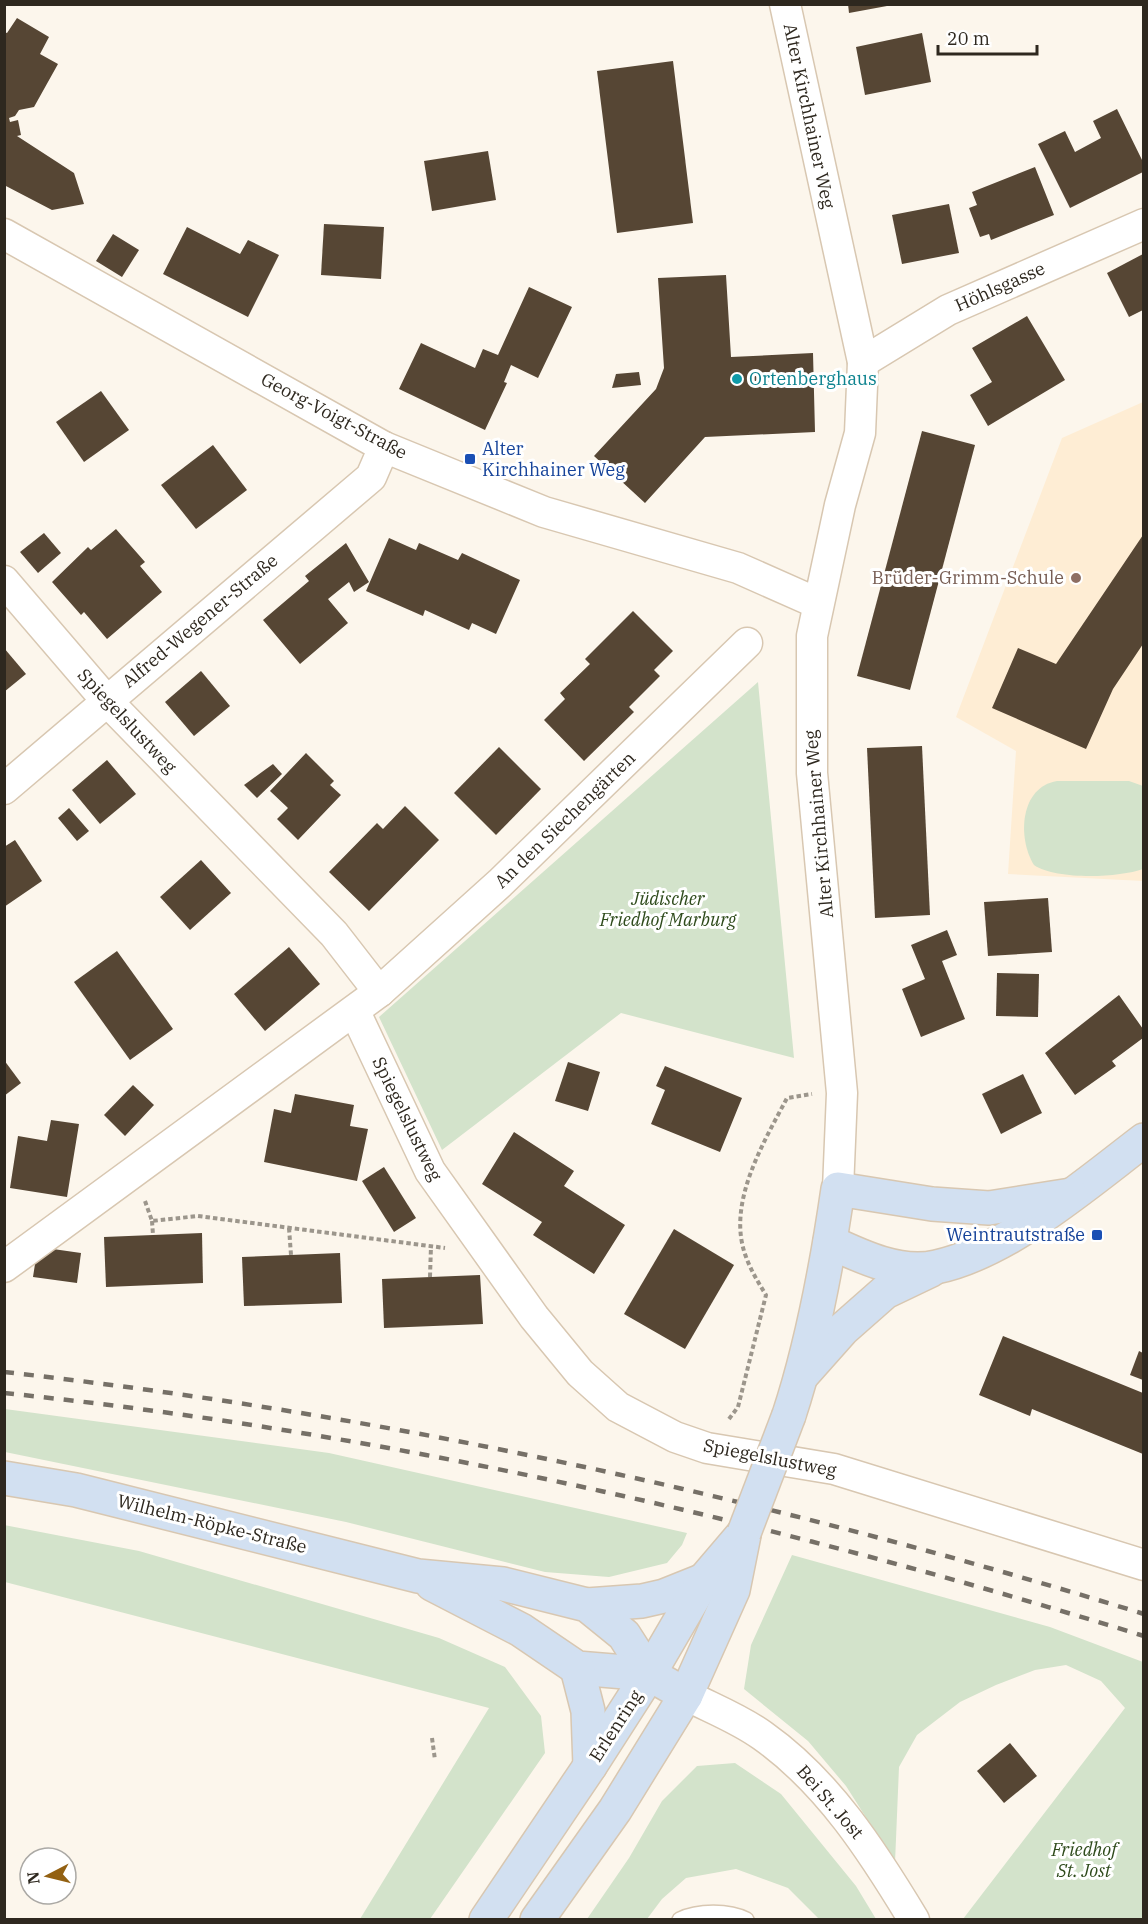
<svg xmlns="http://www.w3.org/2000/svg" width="1148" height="1924" font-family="'IBM Plex Serif',serif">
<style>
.built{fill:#feedd4}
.green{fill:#d3e3cb}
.building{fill:#564634}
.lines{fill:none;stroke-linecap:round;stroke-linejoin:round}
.service-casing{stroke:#d8c7b1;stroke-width:18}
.minor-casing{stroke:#d8c7b1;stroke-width:33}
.secondary-casing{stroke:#d8c7b1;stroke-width:36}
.path{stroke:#9c968c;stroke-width:4;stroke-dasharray:4.5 3;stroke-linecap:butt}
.service{stroke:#fff;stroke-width:15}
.minor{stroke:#fff;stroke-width:30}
.secondary{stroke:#d2e0f1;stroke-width:33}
.rail{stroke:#767067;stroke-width:4.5;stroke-dasharray:10 10;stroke-linecap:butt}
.secondary-bridge-casing{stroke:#d8c7b1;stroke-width:36;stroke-linecap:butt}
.secondary-bridge{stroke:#d2e0f1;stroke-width:33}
.culture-dot{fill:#0f9aa8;stroke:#fff;stroke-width:2}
.transit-dot{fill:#1a4fb4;stroke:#fff;stroke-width:2}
.education-dot{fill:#8d6e63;stroke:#fff;stroke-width:2}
.labels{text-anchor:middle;stroke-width:6;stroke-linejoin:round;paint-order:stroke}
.street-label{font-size:18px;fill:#2e281f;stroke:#fff}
.culture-label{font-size:18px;fill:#0d838f;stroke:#fff;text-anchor:start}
.transit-label{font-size:18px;fill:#164399;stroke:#fff;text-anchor:start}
.education-label{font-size:18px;fill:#785e54;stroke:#fff;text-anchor:end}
.park-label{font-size:18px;font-style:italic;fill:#2f4b1c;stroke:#fff}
</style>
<rect width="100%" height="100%" fill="#fcf6ec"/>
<polygon class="built" points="1143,402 1143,881 1008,874 1016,751 956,717 1062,438"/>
<g class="green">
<polygon points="758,682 794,1058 621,1013 442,1150 379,1017"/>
<path d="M1057 781H1129L1143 786V869C1118 878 1056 880 1034 865 1017 838 1020 787 1057 781Z"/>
<polygon points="5,1409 329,1453 687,1533 682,1545 667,1563 609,1577 545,1572 346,1522 5,1452"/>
<polygon points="4,1525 139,1551 439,1638 505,1667 541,1716 545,1753 430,1919 360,1919 489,1708 5,1582"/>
<polygon points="792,1555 1050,1627 1143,1662 1143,1919 963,1919 1125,1708 1101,1681 1066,1665 1035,1670 996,1685 960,1702 917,1735 899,1767 895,1863 846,1786 808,1741 744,1689 751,1645"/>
<polygon points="735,1763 781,1794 856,1886 876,1919 819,1919 788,1888 736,1869 686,1878 662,1899 647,1919 587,1919 629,1858 662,1801 697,1766"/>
</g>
<g class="building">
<polygon points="848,4 887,4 887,6 849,13"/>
<polygon points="17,18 49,37 40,54 58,64 34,107 19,110 15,116 9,118 10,122 18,120 21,135 17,136 74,173 84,204 52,210 4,185 4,32 7,33"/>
<polygon points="922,33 931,82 865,95 856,47"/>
<polygon points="673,61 693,223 617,233 597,71"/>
<polygon points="1117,109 1143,162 1143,172 1070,208 1038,144 1065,131 1075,152 1101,138 1093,121"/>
<polygon points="488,151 496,200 432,211 424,161"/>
<polygon points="1035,167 1054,215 991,240 989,234 980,237 969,208 977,205 972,192"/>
<polygon points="949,204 959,253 902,264 892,215"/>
<polygon points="324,224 384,227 381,279 321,275"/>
<polygon points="187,227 240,254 248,240 279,255 248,317 163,274"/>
<polygon points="113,234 139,250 122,277 96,261"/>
<polygon points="1143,254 1143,310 1129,317 1107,273"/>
<polygon points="726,275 731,357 813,353 815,432 705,437 645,503 594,456 656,389 664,368 658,278"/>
<polygon points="529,287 572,307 538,378 511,365 504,382 507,383 485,430 399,389 421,343 475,368 483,349 498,355"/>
<polygon points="1027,316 1065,380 988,426 970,395 992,382 972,348"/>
<polygon points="639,372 641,385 612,388 616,374"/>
<polygon points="101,391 129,430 84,462 56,422"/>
<polygon points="922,431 975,445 910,690 857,676"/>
<polygon points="213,445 247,490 196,529 161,485"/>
<polygon points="116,529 145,562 140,566 162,592 107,639 84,612 81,615 52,582 88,547 91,550"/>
<polygon points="44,533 61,553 38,573 20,552"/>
<polygon points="1143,535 1143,644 1113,689 1086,749 992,708 1018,648 1056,664"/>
<polygon points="389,538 416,550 419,543 458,560 462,553 520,580 496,634 472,623 469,630 425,610 423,616 366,591"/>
<polygon points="346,543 369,582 354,592 349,582 328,599 348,623 300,664 263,620 309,581 305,576"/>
<polygon points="633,611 673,651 654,670 660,676 629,707 634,712 584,761 544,720 565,699 560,693 590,664 585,659"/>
<polygon points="4,648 26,674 4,692"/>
<polygon points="201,671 230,706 194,736 165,702"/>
<polygon points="922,746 930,915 875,918 867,748"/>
<polygon points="499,747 541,789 496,835 454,793"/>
<polygon points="306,753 334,781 330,785 341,795 298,840 277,819 288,808 270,791"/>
<polygon points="107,760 136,794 100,824 72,790"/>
<polygon points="273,764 282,774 257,798 244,785"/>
<polygon points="405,806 439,840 369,911 329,872 377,823 383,829"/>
<polygon points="69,808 89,831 77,841 58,818"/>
<polygon points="15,840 42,881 4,907 4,847"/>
<polygon points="201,860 231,893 190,930 160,897"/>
<polygon points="1048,898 1052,952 988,956 984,902"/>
<polygon points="947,930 957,955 942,961 965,1019 921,1037 902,989 925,979 911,945"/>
<polygon points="289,947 320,984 265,1031 234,994"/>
<polygon points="117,951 173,1029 130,1060 74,982"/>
<polygon points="997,973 1039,974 1038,1017 996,1016"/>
<polygon points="1119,995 1143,1029 1143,1038 1112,1061 1116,1066 1075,1095 1045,1053"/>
<polygon points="4,1060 21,1083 4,1096"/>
<polygon points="568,1062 600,1072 588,1111 555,1101"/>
<polygon points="665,1066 742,1098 720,1152 651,1124 665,1090 656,1086"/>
<polygon points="1023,1074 1042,1113 1001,1134 982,1094"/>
<polygon points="133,1085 154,1105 125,1136 104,1115"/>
<polygon points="295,1094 354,1105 350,1126 368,1129 357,1181 264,1162 274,1109 291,1113"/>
<polygon points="51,1120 79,1124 67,1197 10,1188 18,1136 47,1141"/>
<polygon points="514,1132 574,1171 564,1186 625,1225 594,1274 533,1235 542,1222 482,1184"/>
<polygon points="384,1167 416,1218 394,1232 362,1181"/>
<polygon points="674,1229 734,1265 685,1349 624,1314"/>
<polygon points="202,1233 203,1283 106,1287 104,1237"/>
<polygon points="53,1249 81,1253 77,1283 33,1277 35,1264"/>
<polygon points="340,1253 342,1303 244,1306 242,1257"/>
<polygon points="480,1275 483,1324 384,1328 382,1279"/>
<polygon points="1003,1336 1143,1393 1143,1454 1032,1409 1030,1416 979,1395"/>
<polygon points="1139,1351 1143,1353 1143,1380 1130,1375"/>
<polygon points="1010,1743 1037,1776 1004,1803 977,1771"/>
</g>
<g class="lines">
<defs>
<path id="service" d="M680 1920C698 1911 729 1911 746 1920"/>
<g id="minor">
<polyline points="785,4 863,362 860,433 840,505 812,636 812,773 842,1093 838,1189"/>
<polyline points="4,234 384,447 544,512 738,568 817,603"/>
<polyline points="863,362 948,310 1144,224"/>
<polyline points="4,581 106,700 334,934 379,992"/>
<polyline points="4,789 371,477 384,447"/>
<polyline points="355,1012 430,1171 534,1317 580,1373 618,1407 675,1437 707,1448 834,1469 1144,1565"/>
<polyline points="4,1267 379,992 500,883 747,643"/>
<path d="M686 1695C711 1708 740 1719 763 1736 828 1782 873 1852 914 1920"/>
</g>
<g id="secondary">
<path d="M830 1242C862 1257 900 1275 936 1267 1008 1252 1086 1184 1144 1140"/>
<polyline points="803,1374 843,1329 885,1292 931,1270"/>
<path d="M789 1415C813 1342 827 1265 838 1189L932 1204 989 1208 1071 1195"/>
<polyline points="4,1478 76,1490 418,1576 503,1584 587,1605 624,1635 649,1674 686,1695"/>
<polyline points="432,1584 521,1630 577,1668 649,1674"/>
<polyline points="587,1605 642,1601 664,1596 704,1580"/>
<polyline points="577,1668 588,1711 590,1766"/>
<polyline points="486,1920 590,1766 649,1674 704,1580 744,1533"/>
<polyline points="537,1920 615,1810 686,1695 733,1590 744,1535"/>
</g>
</defs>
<use href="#service" class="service-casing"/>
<use href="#minor" class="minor-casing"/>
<use href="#secondary" class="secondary-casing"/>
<g class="path">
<polyline points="145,1201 152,1221 198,1216 445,1248"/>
<polyline points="152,1221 153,1235"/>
<polyline points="289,1228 291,1255"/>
<polyline points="430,1277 431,1246"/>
<path d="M729 1419 738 1407 766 1295C758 1282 750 1269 745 1254 727 1202 764 1142 787 1098L812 1094"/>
<polyline points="432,1738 435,1760"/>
</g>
<use href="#service" class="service"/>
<use href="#minor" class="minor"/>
<use href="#secondary" class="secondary"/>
<g class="rail">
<path d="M4 1372C392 1415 772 1499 1144 1614"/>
<path d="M4 1393C392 1433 772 1521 1144 1636"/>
</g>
<defs>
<polyline id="secondary-bridge" points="744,1533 789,1415"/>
</defs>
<use href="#secondary-bridge" class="secondary-bridge-casing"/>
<use href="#secondary-bridge" class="secondary-bridge"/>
</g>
<circle class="culture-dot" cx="737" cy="379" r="6"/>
<g class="transit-dot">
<rect x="464" y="453" width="12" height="12" rx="3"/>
<rect x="1091" y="1229" width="12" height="12" rx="3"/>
</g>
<circle class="education-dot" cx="1076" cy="578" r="6"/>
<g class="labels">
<g class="street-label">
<text transform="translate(809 116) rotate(78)" y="6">Alter Kirchhainer Weg</text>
<text transform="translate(1000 287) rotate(-24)" y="6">Höhlsgasse</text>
<text transform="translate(334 416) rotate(28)" y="6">Georg-Voigt-Straße</text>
<text transform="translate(200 621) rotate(-40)" y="6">Alfred-Wegener-Straße</text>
<text transform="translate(127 721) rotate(47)" y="6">Spiegelslustweg</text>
<text transform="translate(565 820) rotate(-44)" y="6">An den Siechengärten</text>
<text transform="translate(819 824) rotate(-95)" y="6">Alter Kirchhainer Weg</text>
<text transform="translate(407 1119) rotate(64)" y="6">Spiegelslustweg</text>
<text transform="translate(770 1458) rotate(11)" y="6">Spiegelslustweg</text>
<text transform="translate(212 1524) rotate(14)" y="6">Wilhelm-Röpke-Straße</text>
<text transform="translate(616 1726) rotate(-57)" y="6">Erlenring</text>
<text transform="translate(830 1802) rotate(49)" y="6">Bei St. Jost</text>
</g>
<g class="culture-label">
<text x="749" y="385">Ortenberghaus</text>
</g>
<g class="transit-label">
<text x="482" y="455">Alter<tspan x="482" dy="21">Kirchhainer Weg</tspan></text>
<text x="1085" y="1241" text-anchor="end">Weintrautstraße</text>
</g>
<g class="education-label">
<text x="1064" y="584">Brüder-Grimm-Schule</text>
</g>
<g class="park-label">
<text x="668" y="905">Jüdischer<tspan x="668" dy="21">Friedhof Marburg</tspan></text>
<text x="1084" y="1856">Friedhof<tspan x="1084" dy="21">St. Jost</tspan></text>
</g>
</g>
<rect width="1148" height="1924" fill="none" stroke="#2e281f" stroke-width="12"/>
<g transform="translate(48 1876) rotate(263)"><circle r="28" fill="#ffffff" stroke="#aba9a5" stroke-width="1.5"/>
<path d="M0-4.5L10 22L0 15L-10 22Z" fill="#936112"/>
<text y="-9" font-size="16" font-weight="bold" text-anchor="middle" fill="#2e281f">N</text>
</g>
<path d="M938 45v9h99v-9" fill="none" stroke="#2e281f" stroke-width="3"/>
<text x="947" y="45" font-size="18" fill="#2e281f" stroke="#ffffff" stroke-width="4.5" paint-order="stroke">20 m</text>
</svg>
